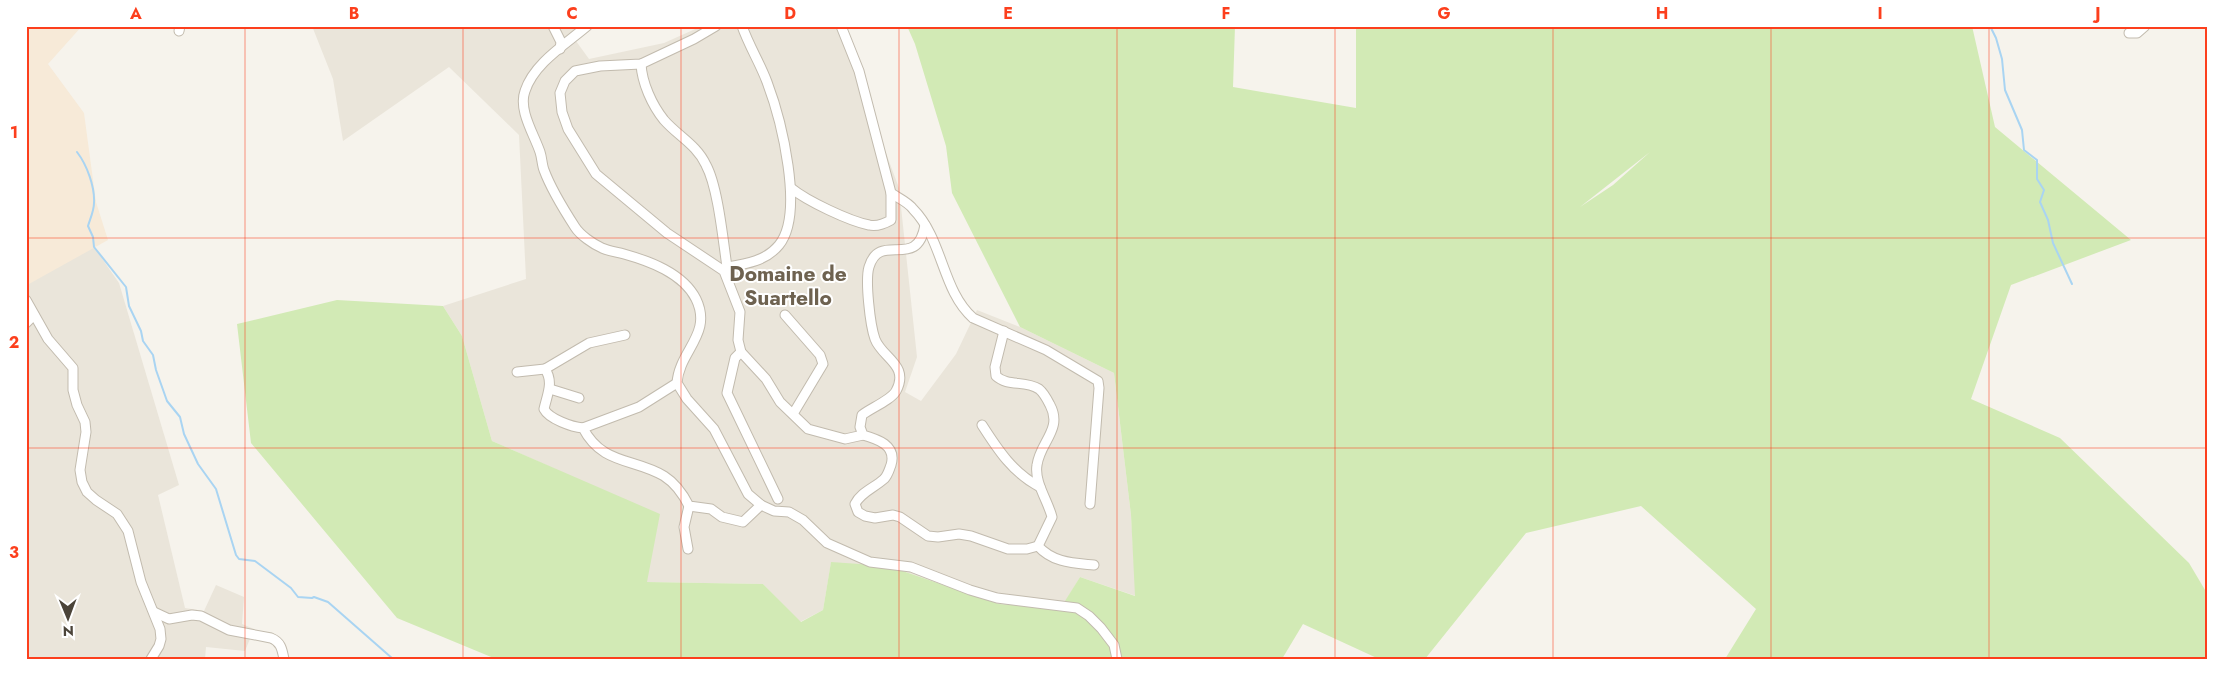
<svg xmlns="http://www.w3.org/2000/svg" width="2234" height="685" font-family="Jost,sans-serif">
<style>
.residential{fill:#eae5da}
.commercial{fill:#f7ead8}
.green{fill:#d2eab5;fill-rule:evenodd}
.lines{fill:none;stroke-linecap:round;stroke-linejoin:round}
.stream{stroke:#a9d4f2;stroke-width:2}
.minor-casing{stroke:#c2bbae;stroke-width:11}
.minor{stroke:#fff;stroke-width:9}
.grid{fill:none;stroke:#fc3f1d;stroke-width:1;stroke-opacity:0.55}
.labels{text-anchor:middle;stroke-width:4;stroke-linejoin:round;paint-order:stroke}
.neighbourhood-label{font-size:21px;font-weight:bold;fill:#6e6250;stroke:#fff}
.neatline{fill:none;stroke:#fc3f1d;stroke-width:2}
.grid-label{font-size:16px;text-anchor:middle;font-weight:bold;fill:#fc3f1d}
</style>
<rect width="100%" height="100%" fill="#f6f3ec"/>
<g class="residential">
<polygon points="312,26 594,26 576,41 589,59 664,43 702,26 845,26 866,81 871,113 899,188 917,357 905,392 921,401 956,354 977,310 1020,327 1114,373 1131,515 1136,596 1080,577 1061,609 999,604 888,566 831,563 823,610 800,622 763,584 646,582 555,469 492,441 462,336 443,306 526,279 519,135 449,67 343,141 333,79"/>
<polygon points="94,247 119,283 179,485 158,495 185,608 204,611 216,585 244,597 242,624 254,629 245,651 206,647 205,659 26,659 26,279 29,283"/>
</g>
<polygon class="commercial" points="26,26 82,26 48,64 84,113 96,202 108,240 29,284 26,279"/>
<path class="green" d="M907 26H1235L1233 87 1356 108V26H1972L1995 127 2131 240 2011 285 1971 399 2060 438 2189 563 2208 595V659H1725L1756 609 1641 506 1526 533 1425 659H1379L1303 624 1282 659H496L397 618 251 443 237 324 337 300 443 306 462 336 492 441 660 514 647 582 763 584 801 622 823 610 831 562 888 566 999 604 1060 609 1080 577 1135 596 1131 515 1114 373 1020 327 952 193 946 146 915 44ZM1650 152 1613 185 1580 207Z"/>
<g class="lines">
<g class="stream">
<polyline points="1990,26 1996,38 2002,59 2005,90 2022,130 2024,150 2037,160 2037,179 2044,190 2040,202 2048,220 2053,243 2072,284"/>
<path d="M77 152C87 165 95 187 94 203 94 211 90 219 88 226L93 237 94 247 126 287 129 306 141 331 143 341 153 355 156 370 167 401 180 417 184 434 198 464 216 489 236 555 239 559 255 561 291 588 298 597 312 598 314 597 328 602 393 659"/>
</g>
<defs>
<g id="minor">
<polyline points="553,26 561,42 560,49"/>
<path d="M587 26C566 44 534 63 525 91 518 110 534 134 540 152 542 158 542 165 544 170 551 189 564 210 575 227 580 235 593 244 602 248 608 251 617 252 624 254 649 261 683 273 696 299 713 334 679 351 677 383L687 399 714 429 748 494 761 505 774 511 789 512 803 520 827 543 870 562 911 567 970 590 997 598 1077 608 1089 616 1101 628 1114 645 1117 659"/>
<polyline points="716,26 694,39 641,64 600,66 575,71 565,81 560,93 562,112 568,129 596,174 667,233 724,271 740,312 738,340 741,352 766,379 780,402 808,429 845,439 863,435"/>
<path d="M841 26 859 71 891 193C898 198 908 202 913 209 943 239 942 291 973 318L1046 350 1098 381 1099 388 1090 504"/>
<polyline points="179,31 180,26"/>
<polyline points="2129,33 2137,33 2145,26"/>
<path d="M641 64C642 83 652 105 664 120 678 136 697 145 706 165 718 187 723 240 727 267L724 270"/>
<path d="M791 188C807 201 849 221 869 225 877 227 884 224 891 220V193"/>
<path d="M925 225C917 272 880 230 869 267 865 280 870 325 875 339 882 358 910 365 896 391 891 400 871 408 862 415L860 427 863 435C877 439 897 445 891 465 889 470 888 475 884 479 874 488 861 492 855 504L858 512 865 516 875 518 893 515 900 517 928 536 938 537 959 534 971 536 1008 549H1027L1038 546"/>
<path d="M727 267C746 264 766 261 779 245 805 213 781 119 767 82 760 63 749 46 742 26"/>
<polyline points="26,300 48,339 73,368 73,390 77,405 85,422 86,432 80,470 82,482 87,492 96,500 117,514 128,531 141,582 160,629 161,639 159,646 151,659"/>
<polyline points="785,315 820,355 823,364 793,414"/>
<polyline points="26,323 34,315"/>
<path d="M1004 331 995 367 996 376C1008 387 1025 380 1039 389 1044 393 1047 399 1050 405 1063 429 1040 442 1037 465 1034 482 1048 501 1052 517L1038 546C1053 563 1074 563 1094 565"/>
<path d="M625 335 589 343 545 369C554 382 547 395 544 409 549 419 572 427 583 428 602 465 634 458 664 476 675 483 683 494 689 506L711 509 722 517 743 522 761 505"/>
<polyline points="741,352 735,358 727,393 778,499"/>
<polyline points="517,372 545,369"/>
<polyline points="550,389 579,398"/>
<path d="M982 425C998 450 1013 473 1040 487"/>
<polyline points="583,428 639,407 677,383"/>
<polyline points="688,549 684,527 689,506"/>
<path d="M154 612 169 619 192 615 201 616 229 630 271 638C281 642 282 649 284 659"/>
</g>
</defs>
<use href="#minor" class="minor-casing"/>
<use href="#minor" class="minor"/>
</g>
<path class="grid" d="M245 26V659M463 26V659M681 26V659M899 26V659M1117 26V659M1335 26V659M1553 26V659M1771 26V659M1989 26V659M26 238H2208M26 448H2208"/>
<g class="labels">
<g class="neighbourhood-label">
<text x="788" y="281">Domaine de<tspan x="788" dy="24">Suartello</tspan></text>
</g>
</g>
<rect width="2234" height="685" fill="none" stroke="#ffffff" stroke-width="55"/>
<g transform="translate(68 618) rotate(179)" stroke="#ffffff" stroke-width="4" paint-order="stroke">
<path d="M0-4L9 19L0 12L-9 19Z" fill="#4b4439"/>
<text y="-8" font-size="14" font-weight="bold" text-anchor="middle" fill="#4b4439">N</text>
</g>
<rect x="28" y="28" width="2178" height="630" class="neatline"/>
<g class="grid-label">
<text x="136" y="19">A</text>
<text x="354" y="19">B</text>
<text x="572" y="19">C</text>
<text x="790" y="19">D</text>
<text x="1008" y="19">E</text>
<text x="1226" y="19">F</text>
<text x="1444" y="19">G</text>
<text x="1662" y="19">H</text>
<text x="1880" y="19">I</text>
<text x="2098" y="19">J</text>
<text x="14" y="138">1</text>
<text x="14" y="348">2</text>
<text x="14" y="558">3</text>
</g>
</svg>
